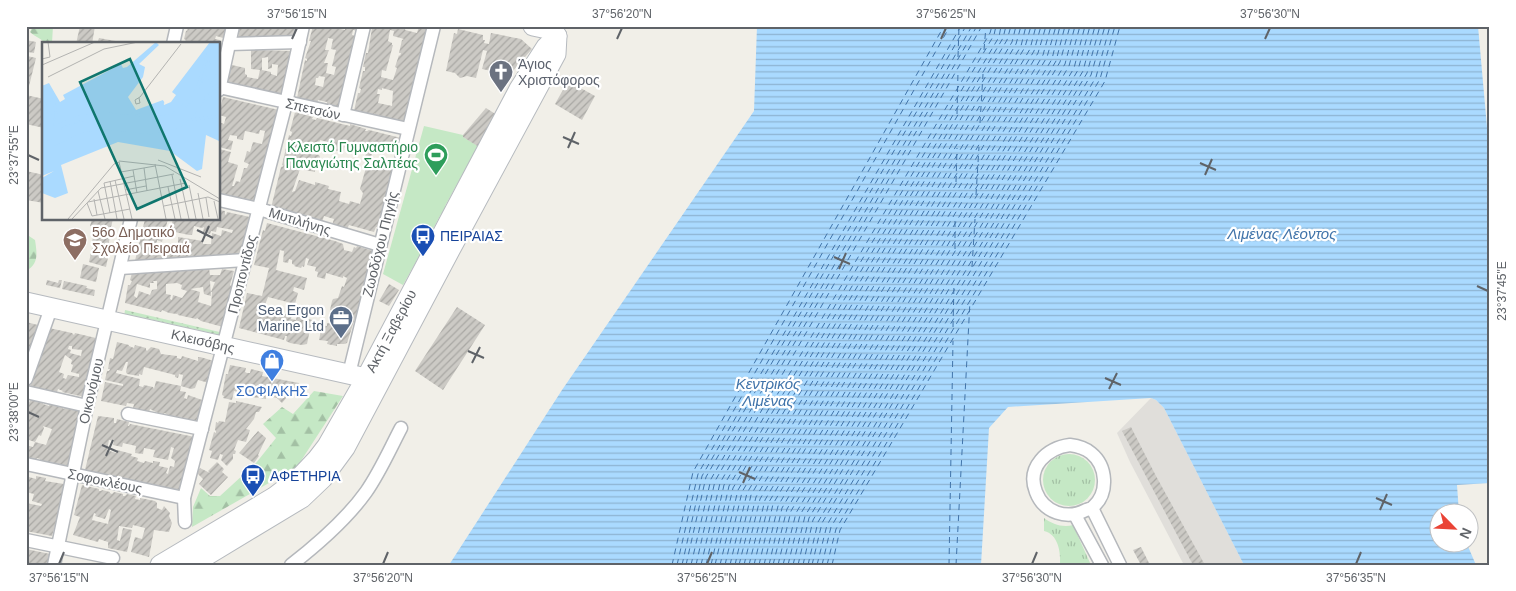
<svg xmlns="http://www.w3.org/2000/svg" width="1516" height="591" font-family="Helvetica,sans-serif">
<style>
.industrial{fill:#e0deda}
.grass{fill:url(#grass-tufts)}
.forest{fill:url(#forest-firs)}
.garden{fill:url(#garden-dots)}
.pitch{fill:#c5e8c5}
.water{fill:url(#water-rules)}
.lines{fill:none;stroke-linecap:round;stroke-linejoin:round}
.ferry{stroke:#4174aa;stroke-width:1;stroke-dasharray:6 5;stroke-linecap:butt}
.building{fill:url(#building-hatch);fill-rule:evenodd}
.street-casing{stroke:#b5b8bc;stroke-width:15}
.secondary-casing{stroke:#b6babf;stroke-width:21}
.street{stroke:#fff;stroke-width:12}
.secondary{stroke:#fff;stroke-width:19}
.ticks{fill:none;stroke:#5f6368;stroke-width:2}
.labels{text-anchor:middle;stroke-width:4.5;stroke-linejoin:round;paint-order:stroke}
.worship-label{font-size:14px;fill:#5b616d;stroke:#fff;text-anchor:start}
.street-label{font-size:14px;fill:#5f6368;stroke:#fff}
.leisure-label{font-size:14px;fill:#27864d;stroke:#fff;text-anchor:end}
.education-label{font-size:14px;fill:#785e54;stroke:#fff;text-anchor:start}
.transit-label{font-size:14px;fill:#164399;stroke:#fff;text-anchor:start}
.service-label{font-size:14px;fill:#4e5e75;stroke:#fff;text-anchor:end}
.shop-label{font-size:14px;fill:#366cbe;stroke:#fff}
.water-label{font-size:15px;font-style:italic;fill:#4174aa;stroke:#fff}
.inset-river{fill:none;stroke:#aadaff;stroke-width:2.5}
.inset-road{fill:none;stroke:#b3b3b1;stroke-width:1}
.view{fill:#0f766e;fill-opacity:0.15;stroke:#0f766e;stroke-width:2.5}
.inset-edge{fill:none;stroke:#5f6368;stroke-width:2.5}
.neatline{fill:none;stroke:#5f6368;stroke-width:2}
.ticks-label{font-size:12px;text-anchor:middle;fill:#5f6368}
</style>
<defs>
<pattern id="grass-tufts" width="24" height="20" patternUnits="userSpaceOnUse" patternTransform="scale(1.25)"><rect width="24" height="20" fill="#c5e8c5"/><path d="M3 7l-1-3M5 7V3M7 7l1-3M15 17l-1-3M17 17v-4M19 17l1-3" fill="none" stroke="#a3c0a4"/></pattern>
<pattern id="forest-firs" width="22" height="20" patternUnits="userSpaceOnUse" patternTransform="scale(1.25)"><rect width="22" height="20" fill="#c5e8c5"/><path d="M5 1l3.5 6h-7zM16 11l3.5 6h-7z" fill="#a3c0a4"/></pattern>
<pattern id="garden-dots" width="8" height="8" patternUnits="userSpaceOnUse" patternTransform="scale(1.25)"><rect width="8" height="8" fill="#c5e8c5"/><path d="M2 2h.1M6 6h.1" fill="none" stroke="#a3c0a4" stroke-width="1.8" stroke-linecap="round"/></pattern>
<pattern id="water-rules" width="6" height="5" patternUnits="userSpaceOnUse" patternTransform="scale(1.25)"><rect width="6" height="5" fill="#aadaff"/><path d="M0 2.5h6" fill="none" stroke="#8eb4d2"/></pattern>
<pattern id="building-hatch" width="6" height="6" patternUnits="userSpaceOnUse" patternTransform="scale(1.25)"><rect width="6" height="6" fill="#cccac5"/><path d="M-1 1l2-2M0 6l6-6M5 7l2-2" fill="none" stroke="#a9a8a4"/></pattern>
</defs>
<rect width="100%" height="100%" fill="#f1efe8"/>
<polygon class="industrial" points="1151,398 1156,400 1164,408 1244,565 1184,565 1130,462 1117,433"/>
<g class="grass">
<circle cx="1069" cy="480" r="26"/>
<path d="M1044 518C1052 524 1063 528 1073 525L1091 565H1060C1061 552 1058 534 1044 531Z"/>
</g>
<g class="forest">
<path d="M33 26H53L52 43 45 44C42 38 35 37 30 32Z"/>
<path d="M26 234 35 240C37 253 39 264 26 271Z"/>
<polygon points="314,391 343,396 297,467 192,527 193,507 201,488 210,496 220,496 256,463 276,438 263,424 282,407 293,414"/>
</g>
<polygon class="garden" points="125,310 224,333 218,337 216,334 131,315 128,318 128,315 126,314 124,317"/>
<polygon class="pitch" points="424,126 463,135 463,137 478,146 445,206 447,207 443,214 441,214 421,251 423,252 418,260 417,260 403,285 383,274"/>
<polygon class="water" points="757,26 1478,26 1490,161 1490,483 1457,485 1459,513 1438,514 1438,544 1467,544 1476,565 1244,565 1164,408 1156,400 1151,398 1008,407 989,428 981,565 449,565 562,390 754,111"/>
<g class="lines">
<g class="ferry">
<polyline points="984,50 986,26"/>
<polyline points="958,57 959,26"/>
<polyline points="957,114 958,71"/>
<polyline points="980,123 983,74"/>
<polyline points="956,182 957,148"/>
<polyline points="976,195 979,147"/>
<polyline points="955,249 955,216"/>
<polyline points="972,267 975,219"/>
<polyline points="953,327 954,283"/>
<polyline points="672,565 693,472 944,26"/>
<polyline points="677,565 698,474 950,26"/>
<polyline points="682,565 702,476 961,26"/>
<polyline points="686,565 706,477 966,26"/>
<polyline points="691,565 711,479 972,26"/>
<polyline points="696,565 715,481 977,26"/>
<polyline points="701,565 720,483 982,26"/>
<polyline points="706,565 724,485 990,33 992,26"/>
<polyline points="711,565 729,486 994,35 996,26"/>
<polyline points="715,565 733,488 999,37 1001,26"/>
<polyline points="720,565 738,490 1003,38 1006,26"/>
<polyline points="725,565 742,492 1007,40 1011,26"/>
<polyline points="730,565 747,493 1012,42 1016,26"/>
<polyline points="735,565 751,495 1016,44 1021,26"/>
<polyline points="739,565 756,497 1021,46 1026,26"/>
<polyline points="744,565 760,499 1025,47 1031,26"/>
<polyline points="749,565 765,500 1030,49 1036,26"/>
<polyline points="754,565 769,502 1034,51 1041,26"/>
<polyline points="759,565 773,504 1038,53 1046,26"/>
<polyline points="764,565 778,506 1043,55 1051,26"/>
<polyline points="769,565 782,508 1047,57 1056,26"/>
<polyline points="773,565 787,509 1052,59 1060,26"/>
<polyline points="778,565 791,511 1056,61 1065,26"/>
<polyline points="783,565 796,513 1060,62 1070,26"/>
<polyline points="788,565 800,515 1065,64 1075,26"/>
<polyline points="793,565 805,516 1069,66 1080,26"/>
<polyline points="798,565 809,518 1074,68 1085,26"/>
<polyline points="803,565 813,520 1078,70 1090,26"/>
<polyline points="808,565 818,522 1083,71 1095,26"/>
<polyline points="812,565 822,523 1087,73 1100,26"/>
<polyline points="817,565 827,525 1091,75 1105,26"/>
<polyline points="822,565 831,527 1096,77 1110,26"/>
<polyline points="827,565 836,529 1100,79 1115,26"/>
<polyline points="832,565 840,530 1105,81 1120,26"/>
<polyline points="949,565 953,341"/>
<polyline points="956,565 970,301"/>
</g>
</g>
<g class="building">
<polygon points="80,26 95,26 92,44 76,44"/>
<polygon points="187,26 210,27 230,26 227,39 216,36 215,39 220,40 219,44 183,44 186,40 184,39 186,31 188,30 187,29"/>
<polygon points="240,26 252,26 252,28 255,29 255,26 298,26 294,42 238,38"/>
<path d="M313 26H332V27L345 30V28L350 29 351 26H359L358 31 353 30 352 35 356 36 352 69 347 68 346 73 350 74 342 108 327 104V102L318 100 317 103 297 98 305 60 307 61V59L305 58 311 41H309ZM328 38 333 39 331 49 336 50 332 66 336 67 334 75 326 73 328 63H324L329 50H325ZM319 76 325 77 323 87 315 85 316 78H318Z"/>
<path d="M374 26H406L405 30 417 33 419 26H430L408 123 375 115V113L374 115 354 111 358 93H360L361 89 359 88 363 71H365V67H363L366 53H368L372 28H374ZM390 30 394 31 393 36 404 39 402 40 399 53H401L400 56 399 55 395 67 397 68 393 80 381 77 382 70 386 71 393 45H392V43L388 41ZM382 88 393 91 392 106 378 103 380 94H377L378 89 382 90Z"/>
<polygon points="458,29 483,35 483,40 485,40 484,43 489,44 491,33 521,39 532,49 512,72 506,71 506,74 482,69 487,51 483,50 476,78 467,76 460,78 455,73 446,71 454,33 457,34"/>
<polygon points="99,38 121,42 121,44 97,44"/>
<polygon points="26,40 36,42 34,53 28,52 27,56 36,58 29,86 26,85"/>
<path d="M251 50 292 51 282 94 226 82 229 66 232 65 245 68V74L247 75V77L258 79 260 70 251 69ZM268 57V69L272 68V64L278 65 277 76 271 74V72L262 70V58Z"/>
<polygon points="568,81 595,96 582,120 555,104"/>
<polygon points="26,95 44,99 44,128 26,124"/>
<polygon points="223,97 279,110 257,205 222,196 222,194 221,193 219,198 219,149 231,152 228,162 238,165 232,186 234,186 236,181 240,182 244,168 247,168 249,164 244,162 247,151 250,152 253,142 262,144 265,131 260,130 259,134 245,131 243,140 237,139 237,136 230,135 228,140 233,141 231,150 219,147 219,122 224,124 226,117 219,115"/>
<polygon points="486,108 497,115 479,147 463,137 463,135"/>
<polygon points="295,112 313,117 312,119 316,120 317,118 350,126 350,124 366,129 365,131 367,131 369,130 401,138 399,154 374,147 369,164 364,162 366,153 362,152 362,150 345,145 343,152 329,149 331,143 320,140 318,147 313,145 311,154 319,155 320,157 317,170 315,170 315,172 300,169 292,192 295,191 299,180 315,185 315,182 329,186 328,189 341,192 339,201 349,204 350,201 360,204 363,193 360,189 367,164 370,165 371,162 394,169 388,198 385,197 384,201 386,202 380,228 376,227 374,232 349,225 347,229 332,225 334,219 324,216 322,222 271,208 281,167 284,166 282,165 289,135 291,136 292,132 290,131"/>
<polygon points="26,171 44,175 44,203 26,200"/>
<polygon points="219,210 225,211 225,214 226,215 227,212 250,217 239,256 134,265 145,219 168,219 162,242 157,240 156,248 178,247 178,237 203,241 203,244 211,244 212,233 221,236 222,230 232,233 233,230 217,227 216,232 211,231 210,234 203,232 204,227 202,228 194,226 192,235 189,235 170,231 173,219 219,219"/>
<polygon points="92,219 113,219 110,231 90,226"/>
<polygon points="267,223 335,241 343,244 344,250 352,252 354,247 356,248 357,246 373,251 358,318 355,318 347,343 344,344 337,344 337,346 327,344 328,341 319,340 322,325 327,326 327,323 334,324 338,320 342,321 343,315 330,310 332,301 333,299 338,298 342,286 344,287 347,278 343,276 343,278 326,273 325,279 317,277 318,272 315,271 316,267 307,265 309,259 306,258 304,267 302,266 301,268 294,266 295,265 292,264 292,260 289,259 288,263 283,262 284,251 280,250 276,270 307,278 304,290 294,287 293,291 298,293 295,304 268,297 263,310 292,315 291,319 296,320 297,316 312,320 307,344 302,345 290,343 286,341 287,336 285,336 284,340 239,328 247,293 262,296 269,268 254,265 263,230 265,231"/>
<polygon points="95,228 111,232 108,246 92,242"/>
<polygon points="92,248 109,253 106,267 89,262"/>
<polygon points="83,264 99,268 96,282 80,278"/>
<path d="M209 268 210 275H220L222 269 234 271 230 285 233 288 228 307H226L225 311H227L223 327 201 321 197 318 196 319 178 315 177 313V314L169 313 162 310 161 312 125 303 128 285H130L132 281 130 280 132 273 154 271V273H157V271L175 269V271H178V269ZM153 281H157V289L152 290 150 295 139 291 137 298 134 296 137 284 150 288V283H154ZM210 281 215 282 211 292H212L211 306 198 302 200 292 190 289 203 287 204 294 211 296ZM177 283 182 285 181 289 187 291 182 298 173 295 172 300 170 299 171 295 166 294V284Z"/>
<polygon points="47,280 58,283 59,280 62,280 60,288 46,285"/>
<polygon points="64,281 87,286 86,288 95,290 94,296 62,289"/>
<polygon points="389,284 399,290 389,306 379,301"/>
<polygon points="457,307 485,325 443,390 415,371"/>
<polygon points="26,322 42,326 26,365"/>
<path d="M49 328 72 333 74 335 75 333 100 339 85 397 62 392 63 391 58 389 57 392 30 387ZM69 346H72V349L82 350 81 356 70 353 71 350 68 349ZM65 355 72 360 71 364 73 365 71 372 79 374V377L68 375 66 379 63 378 64 374 59 372Z"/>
<polygon points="117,342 129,345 129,346 134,348 135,345 146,348 146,350 147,351 151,347 159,349 161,354 177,356 177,358 181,359 182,356 198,361 198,357 200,357 214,361 209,383 198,380 195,388 191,389 181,386 183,375 179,374 178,378 175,377 175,375 144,367 142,375 139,374 139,376 127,374 126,372 128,362 126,362 122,371 117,370 116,373 140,379 139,386 143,387 144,385 153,387 154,389 156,381 181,386 180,391 186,392 184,398 187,399 188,395 205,401 199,422 182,419 181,417 179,418 167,415 165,413 163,414 158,413 150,409 149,412 133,408 134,404 127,403 126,406 101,401 105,382 123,386 123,384 105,380 107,371 109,371 110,369 108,369 110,358 113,359"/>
<polygon points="230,365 246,368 245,372 247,373 250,373 251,369 263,372 262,376 299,383 282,403 277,398 266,396 266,399 246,396 246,394 243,393 244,390 239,389 238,392 234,391 232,400 223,398 224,396 222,395 226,374 228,374"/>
<polygon points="31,398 43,402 43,404 49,406 50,403 64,407 63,409 66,408 82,412 70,467 53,464 53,462 50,464 40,462 40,459 37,458 36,460 26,457 26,445 33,447 35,442 46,445 52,429 43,426 44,428 41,436 39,435 35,442 26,439 26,410"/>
<polygon points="236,401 262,407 259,412 256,412 254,419 246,429 250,430 246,442 238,440 234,450 236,451 235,454 233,454 233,459 227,466 221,460 223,455 220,454 218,460 210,458 212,451 209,450 214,432 216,433 216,431 215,430 216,422 218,423 219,421 225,422 229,402 236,403"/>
<path d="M98 416 114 418V423H116L117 419 129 422 128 426H129L130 424 195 437 181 493 85 470ZM109 440 114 441 113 445 122 447 123 443 136 446 135 453 143 454 144 448 155 450 153 457 168 460 171 447 174 448 171 458 175 461 174 467 170 466 168 474 166 473 168 468 159 466 160 462 153 461V463L145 461 144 463 137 461 138 458 131 456 132 454 117 450 116 453 107 450Z"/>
<polygon points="1131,427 1156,476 1205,565 1193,565 1122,431"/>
<polygon points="258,431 266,438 258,455 259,456 254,463 239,453"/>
<polygon points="217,462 224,469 222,472 228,477 211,495 199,484 203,479 197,473 200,468 210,473 208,471"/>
<polygon points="26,473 28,474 29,477 36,479 36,476 46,478 45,481 64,484 58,515 52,536 26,531 26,503 41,506 42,504 32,501 34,494 26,492"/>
<path d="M82 485 99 489V491H101L102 490 110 492V493L112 494 114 492 123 494V496H125L127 494 136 496 135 499 140 500V498L155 501 157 503V508L162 510 164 506 170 513 169 516 172 523 169 532 154 530 149 557 131 552 135 537 142 539 145 528 133 525 132 528 119 526 117 540 120 541 123 528 132 530 127 552 108 548V542L99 539 98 542 73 535 80 517 74 515ZM109 509 111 510 108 524 92 520 94 513 96 514 95 516 105 519Z"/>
<polygon points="1141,547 1150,565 1141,565 1133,550"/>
<polygon points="26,549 50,554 48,565 26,565"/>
</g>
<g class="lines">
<defs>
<g id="street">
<polyline points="173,44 177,26"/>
<polyline points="229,44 300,42"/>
<polyline points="219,87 408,129"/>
<polyline points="219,90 233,26"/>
<polyline points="343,115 364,26"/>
<polyline points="219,200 259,209 380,245"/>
<polyline points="120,268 245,260"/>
<polyline points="349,374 434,26"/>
<polyline points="26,379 51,308"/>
<polyline points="26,392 87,406"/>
<polyline points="128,414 202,429"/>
<path d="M1070 445C1078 446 1085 448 1091 453 1107 466 1109 493 1093 507 1091 509 1089 509 1086 510 1067 520 1044 513 1036 492 1026 467 1047 448 1070 445Z"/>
<polyline points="26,464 184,498"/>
<polyline points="1092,508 1120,565"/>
<polyline points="1075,515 1102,565"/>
<polyline points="185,522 184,498 286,103 303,26"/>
<polyline points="26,540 113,558"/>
<polyline points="54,565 87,406 131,219"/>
<path d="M291 565C318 544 346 520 366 492 380 472 390 449 401 428"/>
</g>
<g id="secondary">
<polyline points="26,302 366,378 377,383"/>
<polyline points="160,565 274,497 299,478 317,459 327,446 366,378 519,89 546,47 557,36"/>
<polyline points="191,565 302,498 323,478 345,448 448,254 556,54 557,36 552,30 533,26"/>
</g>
</defs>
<use href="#street" class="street-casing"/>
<use href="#secondary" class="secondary-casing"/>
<use href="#street" class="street"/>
<use href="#secondary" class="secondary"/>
</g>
<path class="ticks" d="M292 39 297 28M617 39 622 28M941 39 946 28M1265 39 1270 28M563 137 579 144M568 148 575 132M28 155 39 160M1200 163 1216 170M1205 175 1212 159M197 230 213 238M202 242 209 226M834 257 850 264M839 269 846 253M1477 286 1488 291M468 351 484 358M472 363 480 347M1105 378 1121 385M1109 389 1117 373M28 412 39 417M102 445 118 452M106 456 113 440M739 472 755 479M743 483 750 467M1376 498 1392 505M1380 510 1387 494M59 564 64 552M383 564 388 552M707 564 712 552M1032 564 1037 552M1356 564 1361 552"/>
<defs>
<symbol id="church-pin" viewBox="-11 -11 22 30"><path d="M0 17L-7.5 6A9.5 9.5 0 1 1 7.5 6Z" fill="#6b7280" stroke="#fff"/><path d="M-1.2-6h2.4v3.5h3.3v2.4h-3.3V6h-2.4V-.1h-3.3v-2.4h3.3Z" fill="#fff"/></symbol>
<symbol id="stadium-pin" viewBox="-11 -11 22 30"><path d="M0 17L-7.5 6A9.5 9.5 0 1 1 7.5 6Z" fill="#2e9e5b" stroke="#fff"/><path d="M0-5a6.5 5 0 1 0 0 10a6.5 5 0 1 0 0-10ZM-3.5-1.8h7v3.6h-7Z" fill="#fff"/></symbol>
<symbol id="bus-pin" viewBox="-11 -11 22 30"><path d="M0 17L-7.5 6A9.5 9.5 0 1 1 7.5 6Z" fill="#1a4fb4" stroke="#fff"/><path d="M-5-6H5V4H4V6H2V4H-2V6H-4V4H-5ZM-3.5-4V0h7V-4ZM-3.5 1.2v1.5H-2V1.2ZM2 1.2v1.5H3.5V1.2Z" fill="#fff"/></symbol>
<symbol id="school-pin" viewBox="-11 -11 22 30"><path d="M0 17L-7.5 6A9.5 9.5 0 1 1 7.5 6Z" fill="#8d6e63" stroke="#fff"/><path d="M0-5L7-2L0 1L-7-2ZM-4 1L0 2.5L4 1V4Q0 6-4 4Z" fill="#fff"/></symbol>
<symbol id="office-pin" viewBox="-11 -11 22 30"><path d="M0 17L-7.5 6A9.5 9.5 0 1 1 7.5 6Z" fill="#5c6f8a" stroke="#fff"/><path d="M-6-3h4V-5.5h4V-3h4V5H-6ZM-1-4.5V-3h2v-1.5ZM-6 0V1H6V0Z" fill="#fff"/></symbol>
<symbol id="shop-pin" viewBox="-11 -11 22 30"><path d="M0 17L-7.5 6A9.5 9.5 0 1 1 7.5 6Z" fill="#3f7fe0" stroke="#fff"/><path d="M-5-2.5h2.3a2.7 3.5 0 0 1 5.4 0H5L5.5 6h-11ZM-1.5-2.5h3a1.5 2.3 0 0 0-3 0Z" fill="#fff"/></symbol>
</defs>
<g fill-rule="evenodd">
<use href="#church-pin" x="487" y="58" width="28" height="38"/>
<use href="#stadium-pin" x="422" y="141" width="28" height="38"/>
<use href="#bus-pin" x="409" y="222" width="28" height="38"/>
<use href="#school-pin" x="61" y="226" width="28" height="38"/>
<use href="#office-pin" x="327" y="304" width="28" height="38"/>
<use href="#shop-pin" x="258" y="347" width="28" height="38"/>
<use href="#bus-pin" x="239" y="462" width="28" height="38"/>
</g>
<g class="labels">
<g class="worship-label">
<text x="518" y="69">Άγιος<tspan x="518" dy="16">Χριστόφορος</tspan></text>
</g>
<g class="street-label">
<text transform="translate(313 109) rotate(13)" y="5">Σπετσών</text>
<text transform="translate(300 221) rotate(17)" y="5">Μυτιλήνης</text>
<text transform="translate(380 244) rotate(-76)" y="5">Ζωοδόχου Πηγής</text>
<text transform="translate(242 274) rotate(-76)" y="5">Προποντίδος</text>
<text transform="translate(391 331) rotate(-62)" y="5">Ακτή Ξαβερίου</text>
<text transform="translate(203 341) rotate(13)" y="5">Κλεισόβης</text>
<text transform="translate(91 391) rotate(-77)" y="5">Οικονόμου</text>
<text transform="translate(105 481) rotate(12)" y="5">Σοφοκλέους</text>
</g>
<g class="leisure-label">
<text x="418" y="152">Κλειστό Γυμναστήριο<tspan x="418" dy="16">Παναγιώτης Σαλπέας</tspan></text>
</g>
<g class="education-label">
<text x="92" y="237">56ο Δημοτικό<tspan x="92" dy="16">Σχολείο Πειραιά</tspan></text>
</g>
<g class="transit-label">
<text x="440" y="241">ΠΕΙΡΑΙΑΣ</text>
<text x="270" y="481">ΑΦΕΤΗΡΙΑ</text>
</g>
<g class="service-label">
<text x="324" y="315">Sea Ergon<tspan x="324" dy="16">Marine Ltd</tspan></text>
</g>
<g class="shop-label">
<text x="272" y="396">ΣΟΦΙΑΚΗΣ</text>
</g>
<g class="water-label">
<text x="1282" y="239">Λιμένας Λέοντος</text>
<text x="768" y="389">Κεντρικός<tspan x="768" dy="17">Λιμένας</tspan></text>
</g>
</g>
<g transform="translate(42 42)">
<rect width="178" height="178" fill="#f1efe8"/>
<path d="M114 0 117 3 97 22 103 25 101 35 86 55 94 68 121 58 122 63 129 60 134 53 130 50 168 0H177V99L164 93 160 127 155 129 128 109 76 100 19 123 26 151 13 156 0 151V136L12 129 0 134V44L7 41 18 60 23 57 21 53 79 22 81 26 85 25Z" fill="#aadaff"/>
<path class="inset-river" d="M166 31 178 12M166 33 178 14M161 36 178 9M166 36 178 16M166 41 178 21M1 44 13 64 15 83M166 44 178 23M163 50 178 42M163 52 178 43M0 57 14 84M162 57 178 46M1 60 9 73V87M160 60 178 47M157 63 178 19M90 73 122 60M86 74 101 68M38 77 61 74 104 79M40 78 61 75 103 80M146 78 178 74M103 79 132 76 142 66M26 80 60 72 111 77M113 80 132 77 144 66M45 82 61 80 110 85M20 87 61 76 114 81M0 90 36 75 60 71 108 77 130 73 153 53M31 90 61 83M0 92 37 77 60 73 108 78 131 74 148 59 159 39M0 94 16 86M0 95 18 87M0 97 38 81 61 77 109 82 133 78 151 61 167 7M0 99 38 81 61 78 112 83M0 100 38 82 61 79 109 84 134 80 152 62 164 35M10 101 40 88 61 85 110 89M0 103 39 84 61 81 109 86 134 81 153 63 164 37M0 105 39 85 61 82 109 87 135 82 154 64 159 50M0 108 7 101 40 87 61 84 109 89 136 83 155 65 164 39M0 111 8 103 40 89 63 86M0 113 9 104 40 89 61 86 109 91 137 85 157 66 165 44 167 8 172 0"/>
<path class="inset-road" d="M0 17 8 15 6 0M0 23 53 0M6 35 62 7 96 0M97 56 98 61 94 62 93 58 98 55 139 2M116 118 159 135M77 119 123 124 178 157M113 122 124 177M102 126 105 149M91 128 95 151M79 130 113 124M130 133 139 177M138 137 147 177M73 138 82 177M68 139 75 177M147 143 154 177M126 145 133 177M83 148 104 144M56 149 63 177M156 151 161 177M164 156 167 175M52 157 55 173M172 159 176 177M46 160 144 141M45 161 50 174 88 167M122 164 166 155 178 160M68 171 62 141 92 134M26 177 72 122 77 120 90 177M30 177 59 146 132 132"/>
<path class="view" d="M88 17 145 145 95 167 38 40Z"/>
<rect width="178" height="178" class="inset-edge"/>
</g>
<rect width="1516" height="591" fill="none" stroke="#ffffff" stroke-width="55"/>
<g transform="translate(1454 528) rotate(114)"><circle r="24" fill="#ffffff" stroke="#bfc1c3"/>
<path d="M0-4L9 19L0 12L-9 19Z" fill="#ea4335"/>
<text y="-8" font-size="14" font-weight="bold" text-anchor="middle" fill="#5f6368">N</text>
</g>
<rect x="28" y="28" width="1460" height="536" class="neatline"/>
<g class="ticks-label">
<text x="297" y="18">37°56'15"N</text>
<text x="622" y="18">37°56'20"N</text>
<text x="946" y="18">37°56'25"N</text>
<text x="1270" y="18">37°56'30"N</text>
<text transform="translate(14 155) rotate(-90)" y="4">23°37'55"E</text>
<text transform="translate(1502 291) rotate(-90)" y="4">23°37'45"E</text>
<text transform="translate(14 412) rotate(-90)" y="4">23°38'00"E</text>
<text x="59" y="582">37°56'15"N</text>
<text x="383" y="582">37°56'20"N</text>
<text x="707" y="582">37°56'25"N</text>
<text x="1032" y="582">37°56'30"N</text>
<text x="1356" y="582">37°56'35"N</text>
</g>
</svg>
